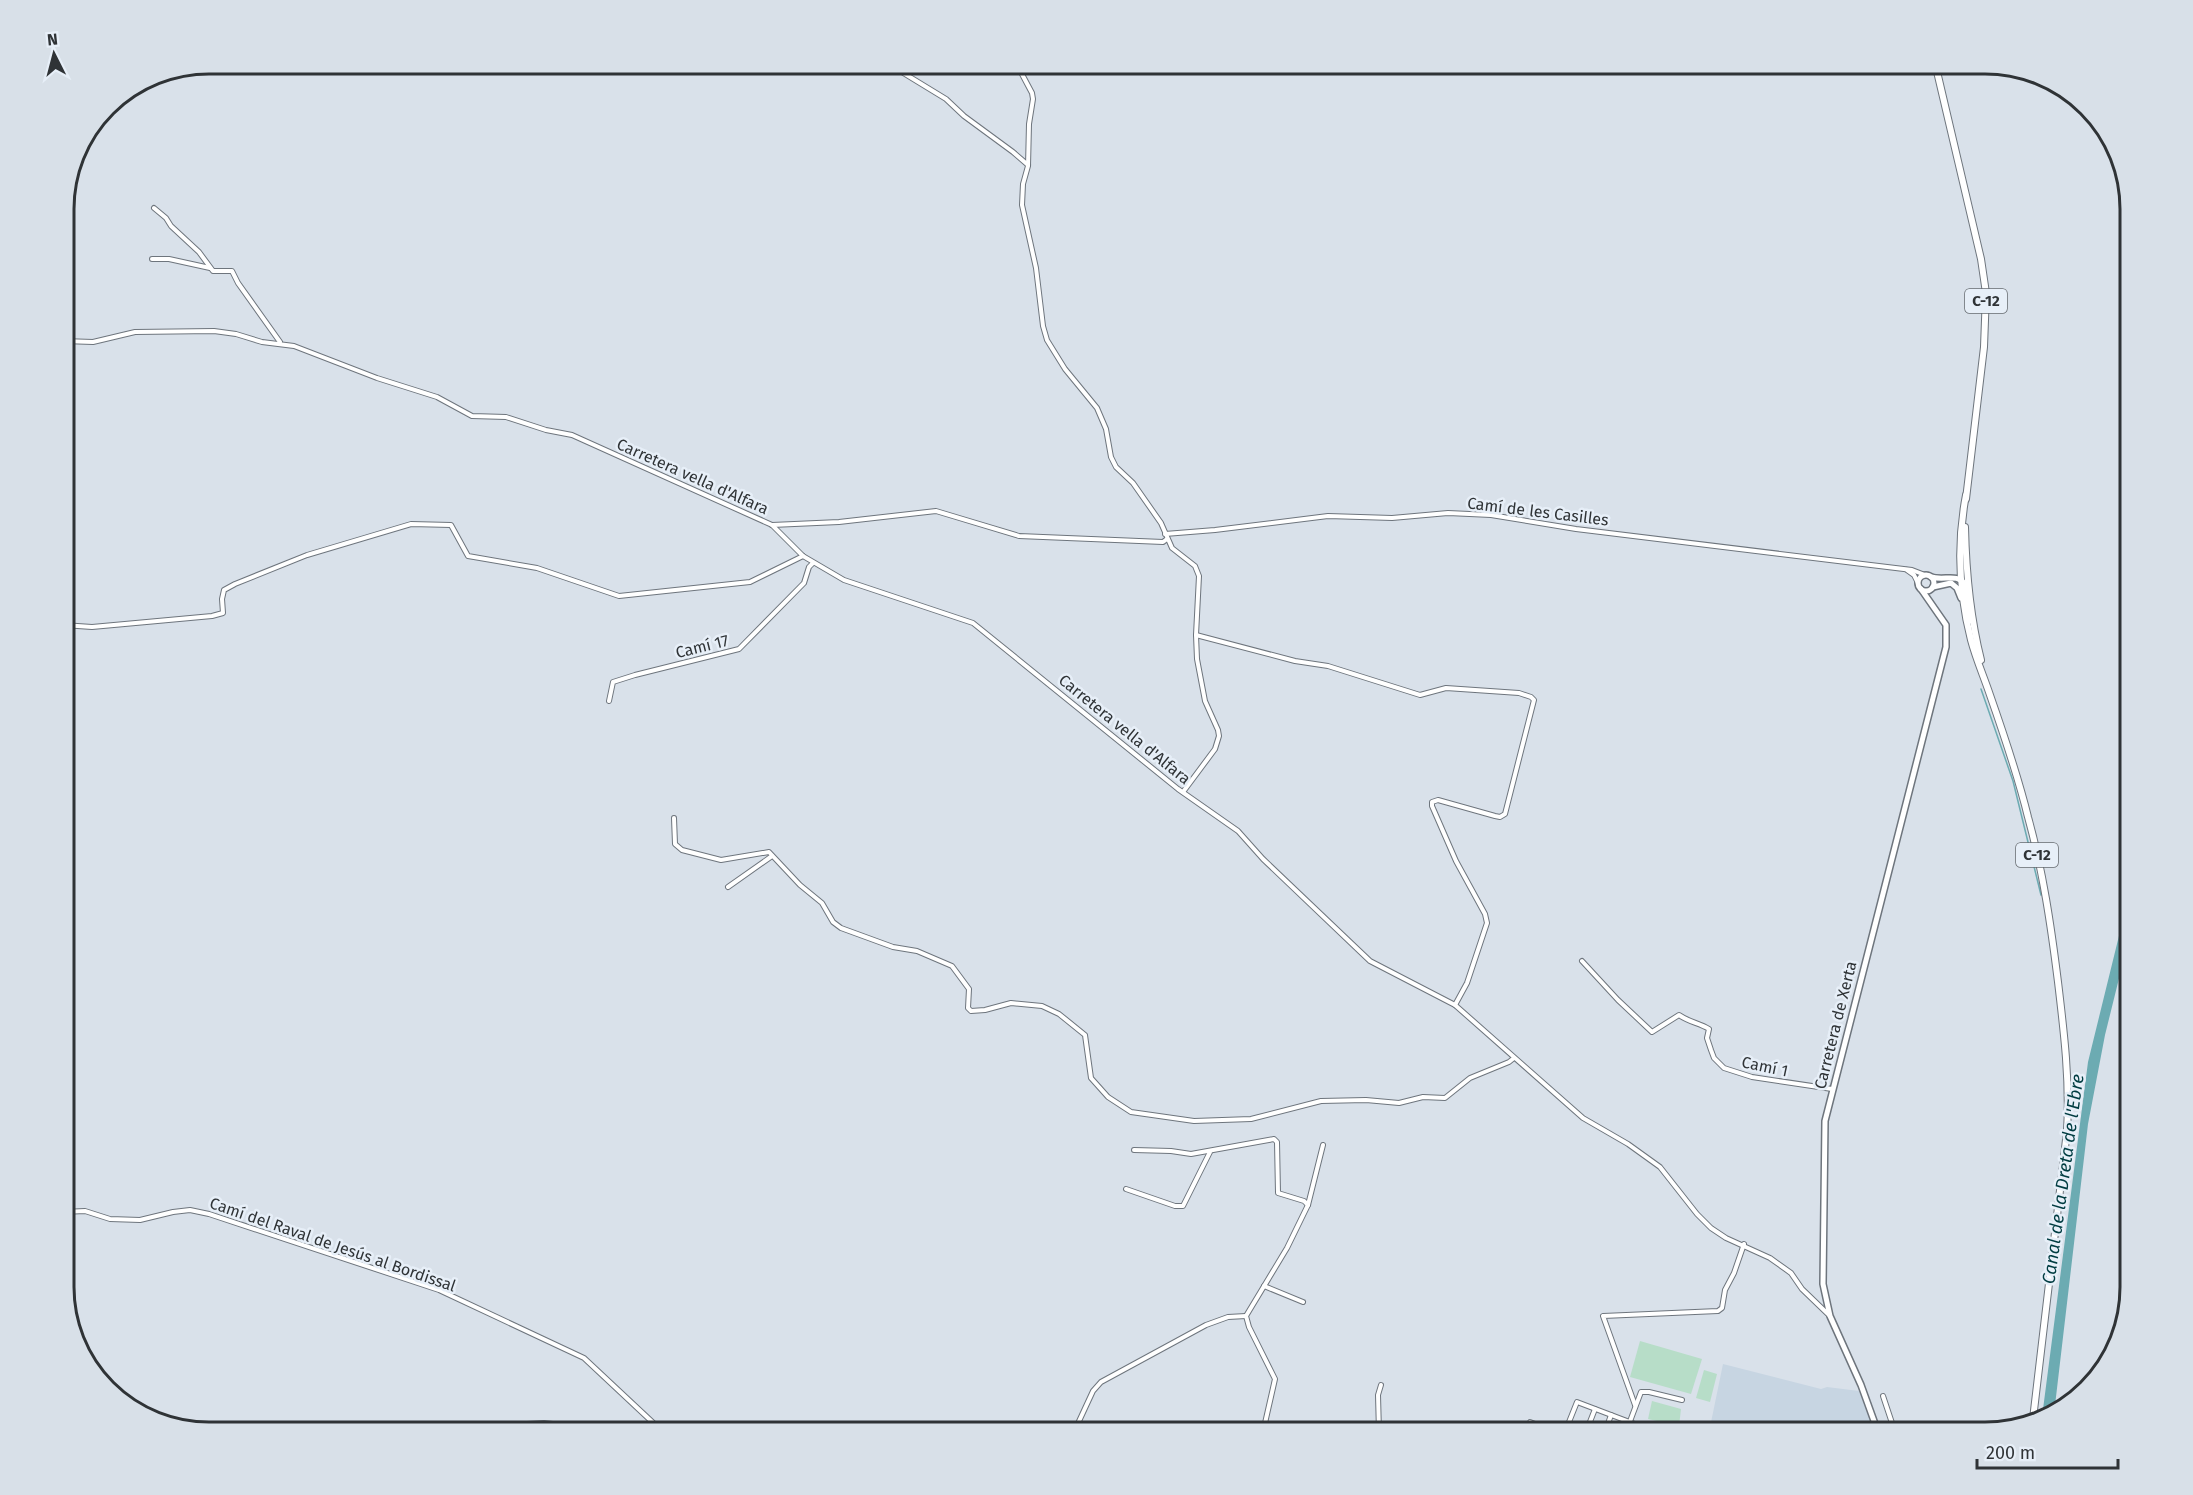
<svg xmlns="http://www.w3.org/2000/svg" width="2193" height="1495" font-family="'Fira Sans',sans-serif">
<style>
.built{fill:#c7d5e2}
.green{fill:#b7ddc8}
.water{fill:#6cabb2}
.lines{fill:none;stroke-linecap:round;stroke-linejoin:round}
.stream{stroke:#6cabb2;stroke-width:1.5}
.street-casing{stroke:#6e757d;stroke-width:6}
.secondary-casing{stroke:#6e757d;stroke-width:8}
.primary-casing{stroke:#6e757d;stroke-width:8}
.street{stroke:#fff;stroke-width:4}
.secondary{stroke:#fff;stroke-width:5}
.primary{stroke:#fff;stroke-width:6}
.labels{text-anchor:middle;stroke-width:5;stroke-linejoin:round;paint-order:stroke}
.shield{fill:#e7eff8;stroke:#666b70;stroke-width:1.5}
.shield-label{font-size:15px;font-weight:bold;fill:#2f3336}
.street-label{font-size:16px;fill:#2f3336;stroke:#e7eff8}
.water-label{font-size:18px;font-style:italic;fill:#003c41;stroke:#e7eff8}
.rim{fill:none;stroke:#2f3336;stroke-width:3}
</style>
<rect width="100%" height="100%" fill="#d9e1ea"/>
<polygon class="built" points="1723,1364 1821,1389 1827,1387 1859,1391 1870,1420 1867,1432 1709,1432"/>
<g class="green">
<polygon points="1640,1341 1702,1359 1691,1394 1630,1377"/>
<polygon points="1704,1370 1717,1374 1710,1402 1696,1398"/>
<polygon points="1652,1401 1681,1409 1679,1426 1648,1419"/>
</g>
<polygon class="water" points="2130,891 2130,934 2105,1035 2088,1124 2054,1414 2042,1417 2088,1062"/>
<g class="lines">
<polyline class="stream" points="1981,689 2013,781 2041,895"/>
<defs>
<g id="street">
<polyline points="887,63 946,99 964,116 1013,152 1028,165"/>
<polyline points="1016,63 1032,93 1033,99 1029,124 1028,166 1023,184 1022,205 1036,268 1043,326 1047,340 1065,369 1097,408 1106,429 1111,457 1116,467 1133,483 1161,523 1172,548 1195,566 1199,576 1196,635 1197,659 1205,701 1218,730 1219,736 1215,749 1183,792"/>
<polyline points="154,208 166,218 171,226 199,252 213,271 232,271 238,283 280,342"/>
<polyline points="152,259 169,259 210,268"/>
<polyline points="63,341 93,342 135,332 214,331 236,334 262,342 294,346 377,378 437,397 472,416 506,417 546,430 572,435 772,525 803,556 844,580 973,623 1178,789 1238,831 1263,859 1370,961 1455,1005 1583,1118 1628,1144 1660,1167 1697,1214 1711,1228 1726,1238 1770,1258 1791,1273 1802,1289 1830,1316"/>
<polyline points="772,525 839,522 936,511 1019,536 1163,542 1167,539"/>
<polyline points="1165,534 1215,530 1328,516 1392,518 1448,513 1491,515 1576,529 1912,570 1925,575"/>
<polyline points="1907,570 1914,575 1918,583"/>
<polyline points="63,625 92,627 212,616 223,613 222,599 224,590 235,584 307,555 411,524 451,525 468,556 537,568 619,596 750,582 803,556"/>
<polyline points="1196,635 1295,661 1328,666 1420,695 1446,688 1519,693 1531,697 1534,700 1505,814 1500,817 1495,816 1438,800 1432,802 1432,806 1456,861 1485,914 1487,923 1467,983 1455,1005"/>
<polyline points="609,701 613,682 635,675 739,649 804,583 809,567 813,563"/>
<polyline points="674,818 675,844 682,850 721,860 769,852 800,885 822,903 833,922 841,928 893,947 917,951 952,966 969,989 968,1008 971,1011 985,1010 1011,1003 1042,1006 1059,1014 1085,1035 1091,1078 1108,1097 1131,1112 1194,1121 1251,1119 1321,1101 1366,1100 1399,1103 1423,1097 1445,1098 1470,1078 1509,1062 1514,1058"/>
<polyline points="728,887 772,856"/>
<path d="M1582 961 1618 1000 1652 1032 1679 1015C1689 1022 1699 1023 1709 1029L1707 1038 1711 1050 1714 1058 1724 1068 1752 1077 1832 1089"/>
<polyline points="1134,1150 1171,1151 1191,1154 1274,1139 1277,1142 1278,1193 1304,1201 1308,1205"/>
<polyline points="1126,1189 1175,1206 1183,1206 1210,1152"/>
<polyline points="63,1212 85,1211 110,1219 140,1220 173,1212 190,1210 209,1214 439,1290 584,1358 663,1432"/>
<polyline points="1264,1286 1303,1302"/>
<polyline points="1883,1396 1895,1432"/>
<polyline points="1635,1405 1603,1316 1718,1311 1722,1308 1725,1290 1734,1273 1744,1244"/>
<polyline points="493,1432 527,1424 544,1423 622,1432"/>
<polyline points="1074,1432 1093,1391 1101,1382 1206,1325 1228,1317 1246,1316"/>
<polyline points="1263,1432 1275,1379 1249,1327 1246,1316 1287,1248 1308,1205 1323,1145"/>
<polyline points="1379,1432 1378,1395 1381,1385"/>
<polyline points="1526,1432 1530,1422 1556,1432"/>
<polyline points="1565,1432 1577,1402 1656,1432"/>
<polyline points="1586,1432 1595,1409"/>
<polyline points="1605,1432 1611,1415"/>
<polyline points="1626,1432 1641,1392 1649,1392 1682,1400"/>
</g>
<g id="secondary">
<circle cx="1926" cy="583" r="8"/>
<path d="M1931 577C1944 581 1957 573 1965 584L1971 621"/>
<polyline points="1933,587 1951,583 1957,588 1961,598"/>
<polyline points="1878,1432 1861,1385 1830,1316 1823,1284 1825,1121 1946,647 1946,625 1921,589"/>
</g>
<g id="primary">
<polyline points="1935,63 1981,259 1986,293 1984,347 1966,499"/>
<path d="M1966 495C1957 542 1959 593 1971 640 1976 659 1984 677 1990 695 2004 735 2018 776 2028 817 2043 871 2051 926 2058 982 2064 1032 2070 1081 2067 1131L2033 1419"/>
<path d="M1965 527C1966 573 1970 616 1981 660"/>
</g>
</defs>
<use href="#street" class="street-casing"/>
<use href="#secondary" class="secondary-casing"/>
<use href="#primary" class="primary-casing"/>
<use href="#street" class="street"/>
<use href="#secondary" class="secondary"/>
<use href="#primary" class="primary"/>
</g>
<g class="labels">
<g class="shield">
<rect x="1965" y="289" width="42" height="24" rx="4.5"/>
<rect x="2016" y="843" width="42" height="24" rx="4.5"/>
</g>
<g class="shield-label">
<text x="1986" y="306">C-12</text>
<text x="2037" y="860">C-12</text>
</g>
<g class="street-label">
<text transform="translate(693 476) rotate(24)" y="6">Carretera vella d'Alfara</text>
<text transform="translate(1538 511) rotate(7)" y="6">Camí de les Casilles</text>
<text transform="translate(702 646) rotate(-14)" y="6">Camí 17</text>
<text transform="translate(1125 729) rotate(39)" y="6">Carretera vella d'Alfara</text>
<text transform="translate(1835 1025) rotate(-76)" y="6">Carretera de Xerta</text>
<text transform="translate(1765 1066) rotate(12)" y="6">Camí 1</text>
<text transform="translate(333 1244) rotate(19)" y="6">Camí del Raval de Jesús al Bordissal</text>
</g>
<g class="water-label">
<text transform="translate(2063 1179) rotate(-82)" y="6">Canal de la Dreta de l'Ebre</text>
</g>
</g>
<path d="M0 0H2193V1495H0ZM209 74H1985A135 135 0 0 1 2120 209V1287A135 135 0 0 1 1985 1422H209A135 135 0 0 1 74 1287V209A135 135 0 0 1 209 74Z" fill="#d8e0e8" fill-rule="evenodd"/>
<path class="rim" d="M209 74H1985A135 135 0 0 1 2120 209V1287A135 135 0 0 1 1985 1422H209A135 135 0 0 1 74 1287V209A135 135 0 0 1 209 74Z"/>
<g transform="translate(54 54) rotate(354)" stroke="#e7eff8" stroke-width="4.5" paint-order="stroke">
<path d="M0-4.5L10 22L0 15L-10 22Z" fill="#2f3336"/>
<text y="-9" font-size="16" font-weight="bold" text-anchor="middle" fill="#2f3336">N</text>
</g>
<path d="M1977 1459v9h141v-9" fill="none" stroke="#2f3336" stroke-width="3"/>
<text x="1986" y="1459" font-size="18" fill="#2f3336" stroke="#e7eff8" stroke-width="4.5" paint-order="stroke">200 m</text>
</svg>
